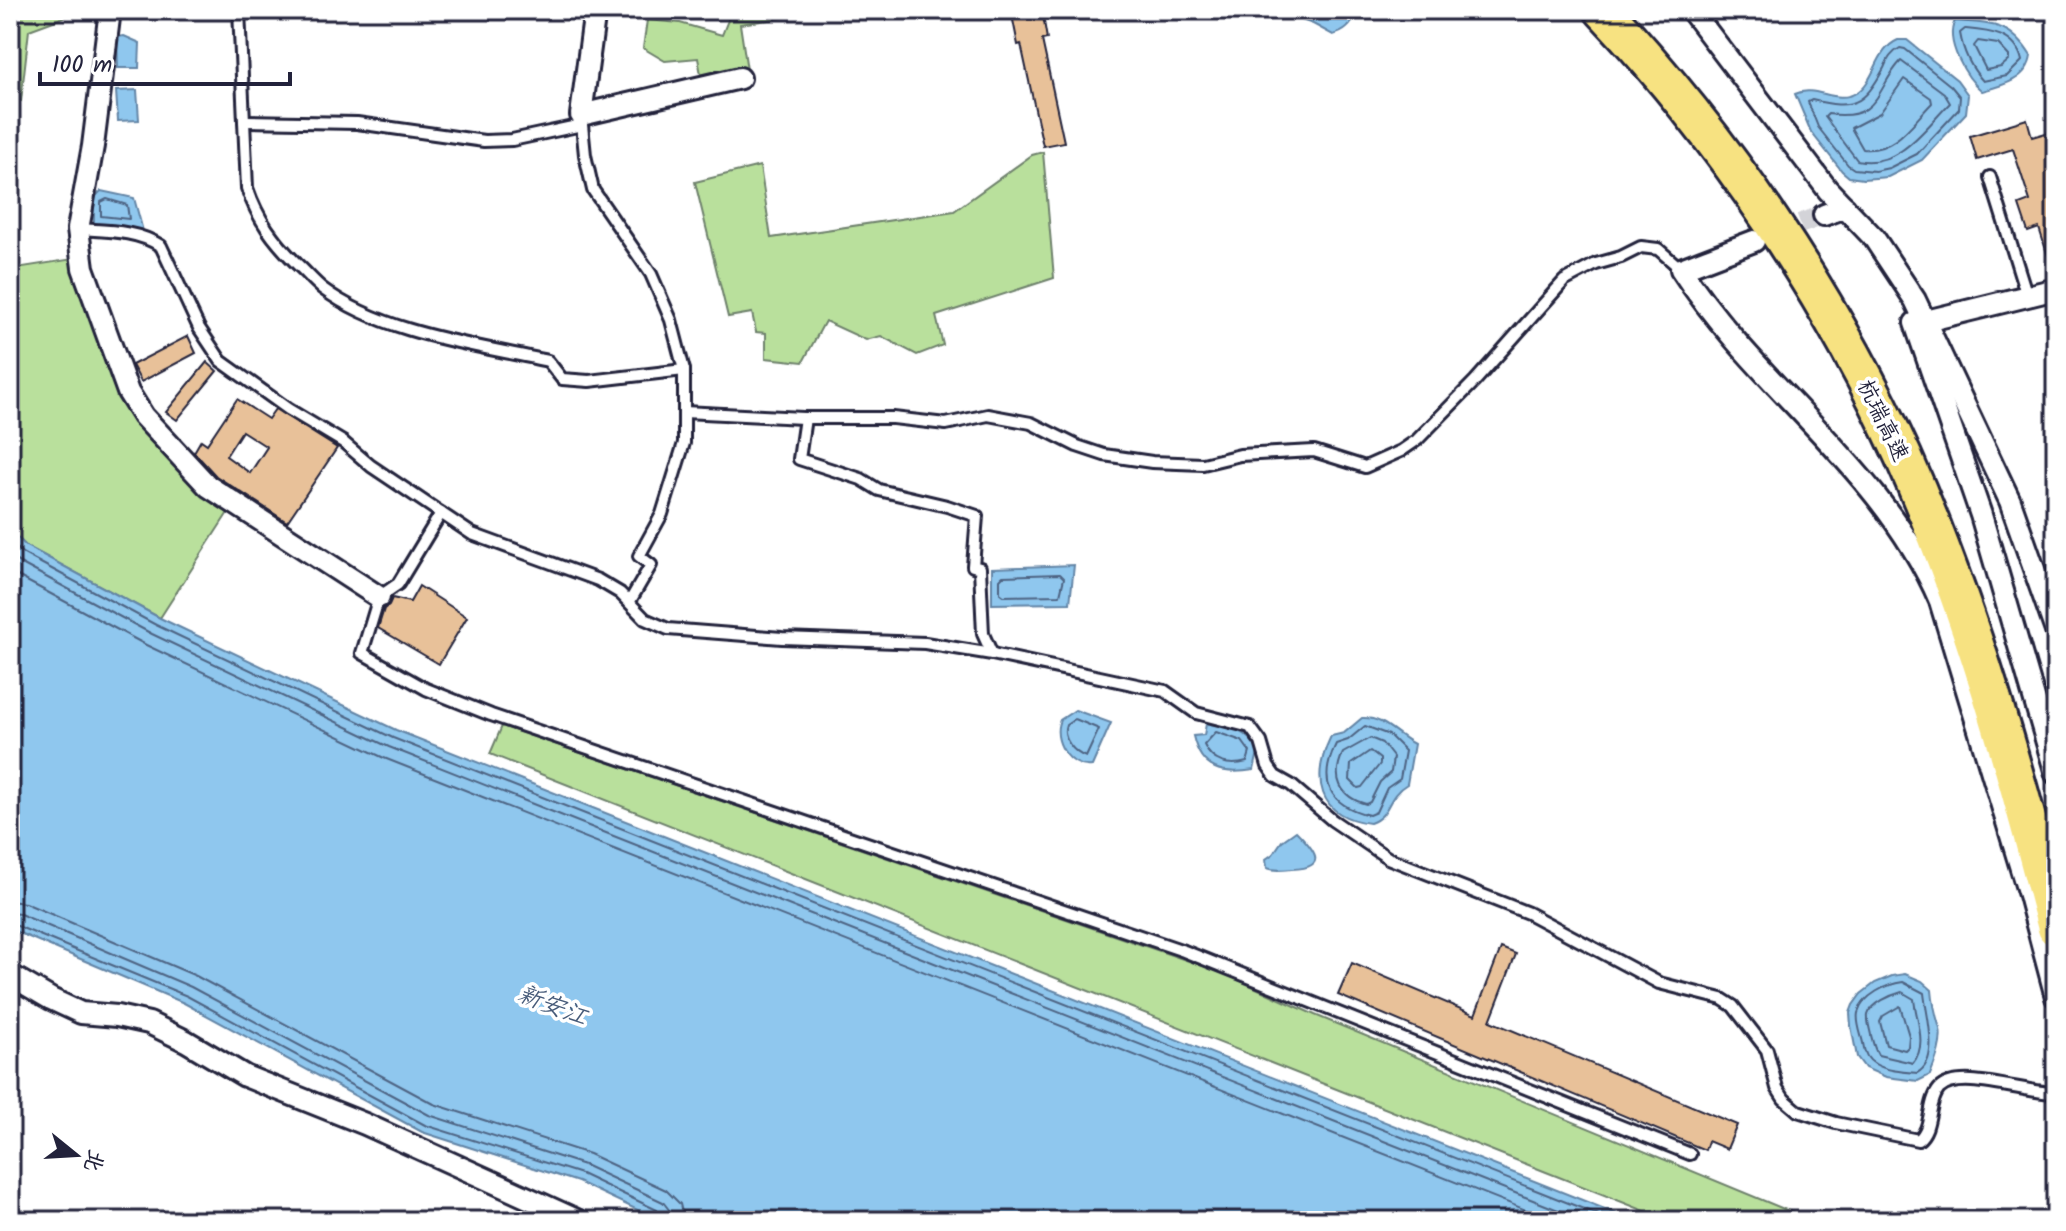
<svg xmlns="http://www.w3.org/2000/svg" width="2066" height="1231" font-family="Kalam,'LXGW WenKai TC',sans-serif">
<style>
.green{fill:#b9e09c;stroke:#6e816c;stroke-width:2}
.water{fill:#8fc7ee;stroke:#6385a6;stroke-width:2}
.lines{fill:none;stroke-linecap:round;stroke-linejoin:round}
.shore{stroke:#4e6483;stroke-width:2}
.building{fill:#e8c199;stroke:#22223b;stroke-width:2;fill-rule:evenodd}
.minor-tunnel{stroke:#d3d3d8;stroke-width:20;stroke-dasharray:20 10;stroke-linecap:butt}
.service-casing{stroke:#22223b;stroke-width:16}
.minor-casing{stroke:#22223b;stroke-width:26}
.motorway-casing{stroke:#22223b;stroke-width:42}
.service{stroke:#fff;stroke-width:10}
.minor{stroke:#fff;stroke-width:20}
.motorway{stroke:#f7e281;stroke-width:36}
.labels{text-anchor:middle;stroke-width:7;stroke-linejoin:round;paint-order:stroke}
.street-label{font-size:22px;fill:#22223b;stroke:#fff}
.water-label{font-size:24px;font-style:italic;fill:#485c7a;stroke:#fff}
</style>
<rect width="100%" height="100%" fill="#fff"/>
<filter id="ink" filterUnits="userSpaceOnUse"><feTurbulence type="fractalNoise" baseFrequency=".0125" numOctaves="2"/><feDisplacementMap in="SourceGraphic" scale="16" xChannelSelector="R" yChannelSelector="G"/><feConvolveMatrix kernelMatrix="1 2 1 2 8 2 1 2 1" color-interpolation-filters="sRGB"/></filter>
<g filter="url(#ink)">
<g class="green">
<polygon points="10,10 71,10 70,15 29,30 21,101 10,100"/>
<polygon points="732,10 785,10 782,18 740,24 747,70 702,80 698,58 665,61 643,48 647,20 680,23 722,35"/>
<polygon points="1043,152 1054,278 936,316 943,345 917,355 881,336 866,340 825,321 803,362 766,358 766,333 756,332 752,313 728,317 695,182 760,166 771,238 954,211 1032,155"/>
<polygon points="73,259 124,405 231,508 160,618 26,546 10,530 10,269"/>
<polygon points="502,726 1221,972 1315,1015 1813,1221 1670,1221 490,754"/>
</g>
<g class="water">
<path d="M1272 10H1355L1356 14C1351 26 1345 32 1333 35L1313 24Z"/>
<path d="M1955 21C1992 24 2010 22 2031 56 2028 80 2001 86 1982 91 1966 78 1944 41 1955 21Z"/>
<polygon points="124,36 140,43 139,68 118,68 117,37"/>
<path d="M1898 40H1907L1957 80 1968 95 1966 113 1922 160 1888 177 1863 179 1849 177 1842 171 1811 132 1795 94C1815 84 1836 105 1856 93 1876 81 1875 50 1898 40Z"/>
<polygon points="137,90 139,120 118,121 116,91"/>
<polygon points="101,191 134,198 143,231 94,224 94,198"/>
<polygon points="10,530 26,546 160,618 396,730 1635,1221 661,1221 578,1182 422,1132 184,1003 10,929"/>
<polygon points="1074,565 1070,603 992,604 992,568"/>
<path d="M1075 710 1111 723 1092 766C1069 769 1051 739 1060 720Z"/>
<path d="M1362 718C1384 717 1396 735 1414 744L1407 784C1385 797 1392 815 1370 823 1317 817 1311 778 1331 736L1344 733Z"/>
<path d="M1206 724C1227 723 1250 732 1258 752L1254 770C1223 775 1201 771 1193 736L1204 735Z"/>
<path d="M1296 831C1313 848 1331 868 1292 869 1283 870 1275 871 1267 868L1266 859 1273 854 1282 841Z"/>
<path d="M1905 974 1922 981 1932 990C1933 1005 1936 1016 1940 1029 1943 1043 1935 1062 1930 1075L1918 1081 1886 1077 1865 1068 1857 1057 1851 1026 1850 1013 1853 1005 1861 994 1875 983 1892 976Z"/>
</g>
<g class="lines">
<g class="shore">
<path d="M1965 29C1988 31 2016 33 2022 61L2007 76 1983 81C1971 68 1963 51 1960 33Z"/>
<polygon points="1978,41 1998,44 2009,56 2009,60 2001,67 1986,70 1974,46"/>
<path d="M1900 48 1905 49 1951 86 1960 97 1959 109 1917 154 1889 168 1875 171 1854 169 1848 165 1818 127 1808 102 1812 100C1853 110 1864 105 1884 68 1888 59 1891 53 1900 48Z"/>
<path d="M1901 61 1944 93 1950 103C1924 129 1899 169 1857 160L1825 117 1828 114C1881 122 1876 87 1901 61Z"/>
<path d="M1904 79 1931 98 1932 103C1912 123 1896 152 1863 149L1851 128 1880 113Z"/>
<polygon points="107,199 127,205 129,219 101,216 101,202"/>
<polyline points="10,541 22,553 156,625 393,738 1614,1221"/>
<polyline points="10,556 18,562 152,634 389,747 1586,1221"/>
<polyline points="10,572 146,645 384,758 1554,1221"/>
<polygon points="1060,574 1064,578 1060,595 1004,596 1000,593 1000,579 1003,576"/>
<path d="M1075 719 1099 729 1086 757C1074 753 1061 738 1066 725Z"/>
<path d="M1365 726 1389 735 1405 751 1400 779 1387 788 1376 812 1369 815C1328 805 1318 781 1336 744L1348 740Z"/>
<path d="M1216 732 1242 741 1250 752 1247 762C1229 767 1212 763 1204 745Z"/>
<path d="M1370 738 1382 743 1393 757 1391 772 1380 782 1370 802 1366 804C1340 797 1331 778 1343 753Z"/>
<polygon points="1370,751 1380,759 1380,764 1362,787 1358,788 1350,780 1351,764"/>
<polyline points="10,901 25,903 196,976 434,1104 589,1154 666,1190 680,1204 684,1221"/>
<polyline points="10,913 20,914 191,987 429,1115 584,1165 663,1202 670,1211 672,1221"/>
<polyline points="10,923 187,996 425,1125 581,1174 657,1210 662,1221"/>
<path d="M1903 982 1924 993C1926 1014 1941 1060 1917 1073 1904 1072 1887 1071 1875 1064 1867 1060 1864 1052 1863 1043 1861 1034 1856 1022 1858 1013 1863 995 1887 984 1903 982Z"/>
<path d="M1902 992 1914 999C1916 1020 1928 1045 1913 1063L1878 1055C1874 1048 1873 1043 1871 1035 1870 1030 1867 1021 1868 1015 1872 1003 1891 995 1902 992Z"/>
<polygon points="1900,1006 1909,1036 1908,1047 1905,1050 1886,1045 1880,1022 1883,1016"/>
</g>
</g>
<g class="building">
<polygon points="1011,10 1042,10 1047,39 1042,40 1064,142 1043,146 1021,44 1018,45"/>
<polygon points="2027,119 2032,137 2056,130 2056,146 2052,147 2056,159 2056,272 2053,272 2039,228 2028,232 2019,205 2030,201 2013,149 1977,160 1970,136"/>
<polygon points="188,336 196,353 141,382 132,365"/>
<polygon points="207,362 217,371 177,420 166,412"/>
<path d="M237 399 268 419 275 409 337 448 287 522 216 476 194 452 201 440 207 444ZM242 431 267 447 250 473 226 456Z"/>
<polygon points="419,586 467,617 439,664 378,628 384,609 389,605 392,598 410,602"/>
<polygon points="1501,948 1516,954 1490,1021 1737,1125 1727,1149 1708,1141 1705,1150 1338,995 1352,963 1475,1015"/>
</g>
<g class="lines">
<polyline class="minor-tunnel" points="1772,234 1824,215"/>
<defs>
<g id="service">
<path d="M239 10 247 188C258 220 273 240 297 264 306 272 314 282 323 289 383 334 477 345 548 361L562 379 589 381 684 370"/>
<polyline points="581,115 585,155 593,190 651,274 671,320 684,370 684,443 662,514 639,556 651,565 630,601"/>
<polyline points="244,121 357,123 484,141 512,140 582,125"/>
<polyline points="1990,177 2027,296"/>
<path d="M78 229C106 231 137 230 161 246L199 328 221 361 288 409 343 442 371 466 472 534 598 580 620 593 645 619 668 629 782 638 925 643 992 654 1165 691 1196 713 1250 727 1261 742 1268 766 1275 776 1291 785 1332 820 1388 858 1528 913 1659 983 1722 999 1733 1006 1767 1050 1777 1088 1784 1099 1798 1111 1836 1123 1918 1140C1933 1129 1927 1103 1939 1089 1959 1068 2028 1094 2056 1093"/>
<polyline points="684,412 803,418 893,418 946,424 988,415 1031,423 1077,446 1104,455 1152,462 1203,464 1240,455 1314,451 1365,467 1401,451 1417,440 1475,381 1564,281 1596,264 1621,257 1641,247 1658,249 1681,269"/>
<polyline points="805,418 799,459 861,479 879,490 947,506 977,516 973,566 980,568 983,634 992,654"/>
<polyline points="441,513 398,584 379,597 362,653 426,689 491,715 1184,951 1690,1154"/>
</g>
<g id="minor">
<polyline points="110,10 93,146 78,229 83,268 128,392 143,416 208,486 379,597"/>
<polyline points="595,10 581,115 740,78"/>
<polyline points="1691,10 1828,190 1874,238 1915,300 2010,501 2056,631"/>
<polyline points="1824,215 1845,207"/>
<path d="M1754 241 1681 269C1757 387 1884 469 1940 601L2029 895 2056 997"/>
<polyline points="1926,321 2056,289"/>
<polyline points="1915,323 1981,515 2056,774"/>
<polyline points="10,975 51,999 81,1013 117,1016 149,1023 186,1041 245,1076 365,1124 579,1221"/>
</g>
<path id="motorway" d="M1603 10C1725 140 1829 294 1903 456 1970 606 2015 769 2056 928"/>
</defs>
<use href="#service" class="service-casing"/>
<use href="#minor" class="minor-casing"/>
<use href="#motorway" class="motorway-casing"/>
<use href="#service" class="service"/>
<use href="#minor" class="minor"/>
<use href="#motorway" class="motorway"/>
</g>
</g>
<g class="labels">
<g class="street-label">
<text transform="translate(1884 420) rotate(64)" y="8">杭瑞高速</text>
</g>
<g class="water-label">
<text transform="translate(553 1005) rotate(21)" y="8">新安江</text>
</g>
</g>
<rect width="2066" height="1231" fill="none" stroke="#fff" stroke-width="40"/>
<rect x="20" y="20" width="2026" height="1191" fill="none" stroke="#22223b" stroke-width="3" filter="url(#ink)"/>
<g transform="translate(76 1155) rotate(108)" stroke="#ffffff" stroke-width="6" paint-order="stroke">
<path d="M0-6L14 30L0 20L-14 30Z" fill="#22223b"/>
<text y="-12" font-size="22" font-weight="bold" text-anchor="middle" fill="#22223b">北</text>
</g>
<path d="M40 72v12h250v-12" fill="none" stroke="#22223b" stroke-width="4"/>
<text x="52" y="72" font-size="24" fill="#22223b" stroke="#ffffff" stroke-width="6" paint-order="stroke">100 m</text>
</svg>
